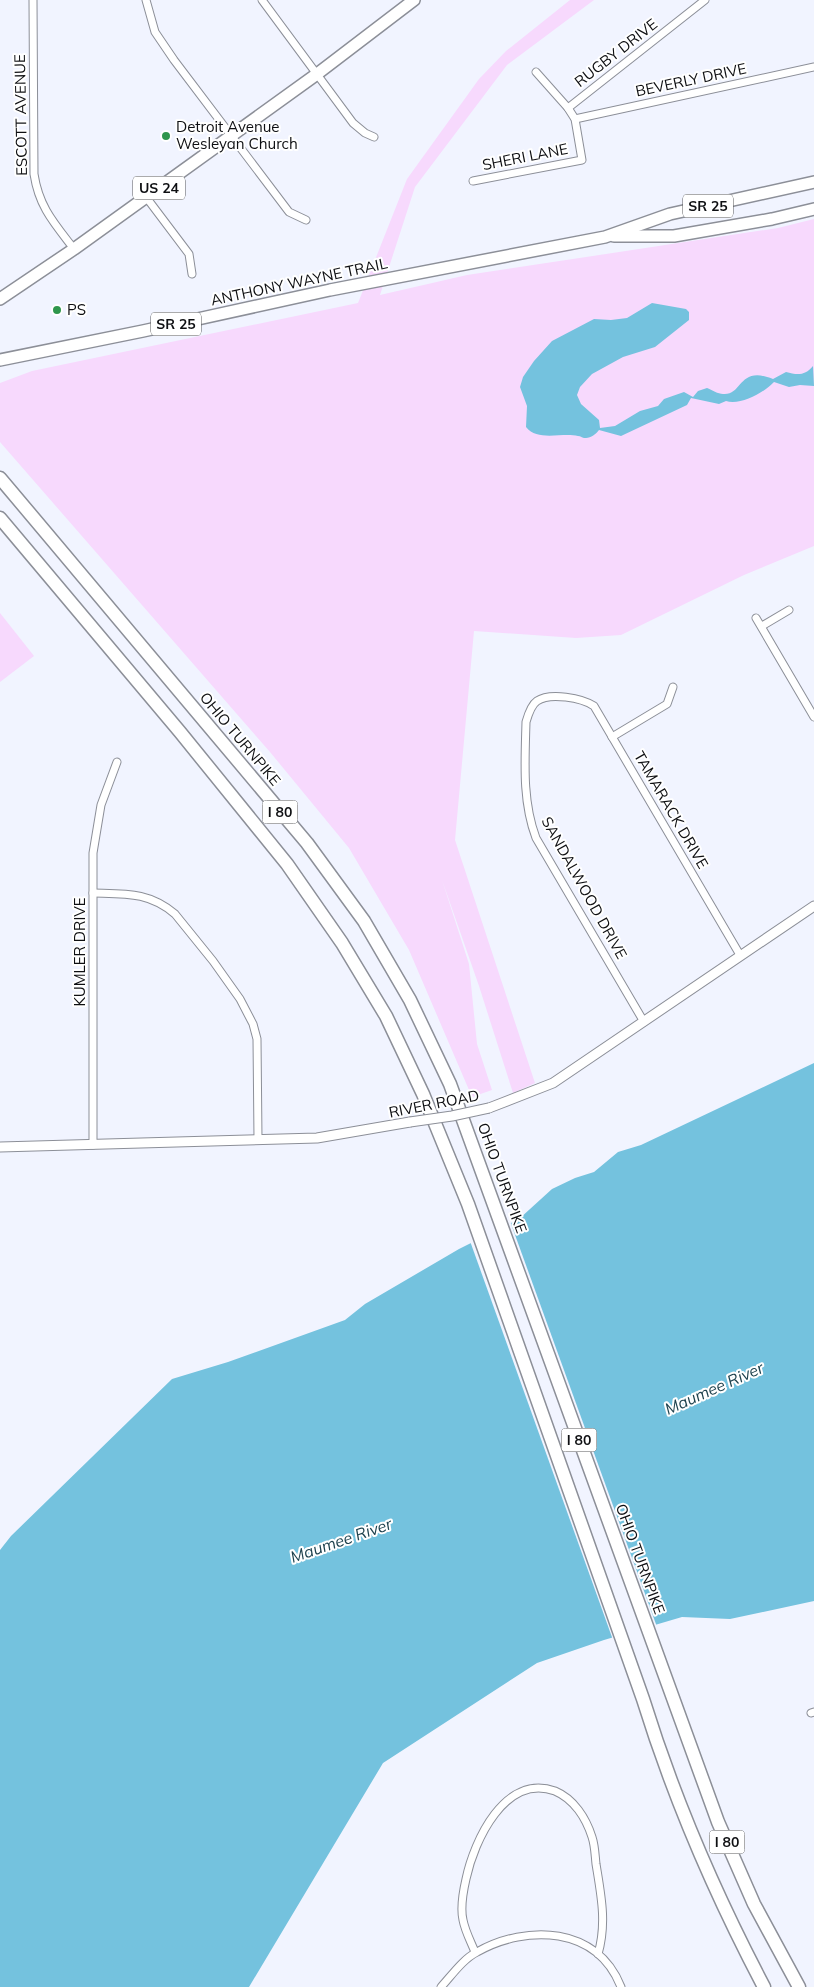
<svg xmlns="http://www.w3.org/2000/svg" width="814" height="1987" font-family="Mulish,sans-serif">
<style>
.green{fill:#f7d9fd}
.water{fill:#74c2de}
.pier{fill:#f1f4ff}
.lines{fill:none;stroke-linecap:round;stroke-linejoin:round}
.minor-casing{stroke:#8c8f98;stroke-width:9}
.tertiary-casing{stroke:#8c8f98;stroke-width:11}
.primary-casing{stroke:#8c8f98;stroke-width:14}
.trunk-casing{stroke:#8c8f98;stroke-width:14}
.motorway-casing{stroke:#8c8f98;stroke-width:15}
.minor{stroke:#fff;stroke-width:7}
.tertiary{stroke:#fff;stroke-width:9}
.primary{stroke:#fff;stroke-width:11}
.trunk{stroke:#fff;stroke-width:11}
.motorway{stroke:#fff;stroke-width:12}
.tertiary-bridge-casing{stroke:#8c8f98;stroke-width:11;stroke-linecap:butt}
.tertiary-bridge{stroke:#fff;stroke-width:9}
.poi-dot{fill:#2f964c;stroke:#fff;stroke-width:2}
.labels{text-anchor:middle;stroke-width:4;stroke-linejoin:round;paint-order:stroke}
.shield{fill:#fff;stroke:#565759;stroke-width:1}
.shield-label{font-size:14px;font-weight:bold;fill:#0e0f12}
.street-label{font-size:15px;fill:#0e0f12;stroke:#fff}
.poi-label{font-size:15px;fill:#0e0f12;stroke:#fff;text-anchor:start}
.water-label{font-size:16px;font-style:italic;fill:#1e424e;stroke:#fff}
</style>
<rect width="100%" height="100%" fill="#f1f4ff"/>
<g class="green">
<polygon points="570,0 594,0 507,65 415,187 380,295 467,275 778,228 814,219 814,546 744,575 621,635 576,638 474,631 455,840 535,1083 513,1093 479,986 442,880 469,964 477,1044 492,1090 472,1097 409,950 349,848 270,752 0,442 0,383 32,371 358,303 407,179 479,79 506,51"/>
<polygon points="0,613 34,656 0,682"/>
</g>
<g class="water">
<path d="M652 303 686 309 689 312V320L655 347 623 357 592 374 580 387 577 395 581 404 599 420 600 428 615 426 640 411 658 406 664 399 684 392 693 397 698 391 707 388C712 390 718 394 723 394 743 396 738 365 773 379L786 372C797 375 805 376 813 366L814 386 800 385 789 387 774 382C765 392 740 406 726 401L719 404 691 398 687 405 621 436 599 430C596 434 591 438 586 438 580 438 584 437 578 436 562 432 538 442 526 427L527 406 520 387 523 377 534 361 552 341 594 319 611 320 627 318Z"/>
<polygon points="814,1063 814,1601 730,1619 682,1617 604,1640 537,1663 383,1763 249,1987 0,1987 0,1550 11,1536 172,1379 228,1362 345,1320 365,1304 459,1249 519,1219 552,1189 575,1178 594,1172 618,1152 641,1145"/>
</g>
<polygon class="pier" points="510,1221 657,1627 613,1640 470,1241"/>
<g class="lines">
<defs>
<g id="minor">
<path d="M33 0 34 174C39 207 54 223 74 249"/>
<polyline points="146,0 155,32 174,60 289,212 306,220"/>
<polyline points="262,0 353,123 365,133 374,137"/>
<polyline points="568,108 705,0"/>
<polyline points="575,119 814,67"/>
<polyline points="473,181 582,160 575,119 568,108 536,72"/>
<polyline points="146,197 189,254 192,274"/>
<polyline points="756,618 814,717"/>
<polyline points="762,626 789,610"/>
<polyline points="612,737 667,704 673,687"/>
<path d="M93 893C126 894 149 892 175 914L213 961 240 999 253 1024 257 1039 258 1139"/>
<path d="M644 1022 536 838C522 801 525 761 526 722 528 715 531 705 537 701 550 692 582 698 594 706L740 955"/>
<polyline points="93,1145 93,853 101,805 117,762"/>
<polyline points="811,1713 814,1712"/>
<path d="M475 1952C471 1942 465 1931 463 1920 460 1907 463 1892 466 1879 474 1841 505 1773 555 1791 574 1799 586 1818 592 1837 595 1846 595 1855 596 1864 601 1895 607 1923 598 1954"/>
<path d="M441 1987C452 1975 463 1959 477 1952 527 1924 597 1926 621 1987"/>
</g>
<g id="tertiary">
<polyline points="489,1108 553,1083 814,906"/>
<polyline points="0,1147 317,1138 410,1122"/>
</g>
<polyline id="primary" points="0,299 74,249 317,74 414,0"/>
<g id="trunk">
<polyline points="614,236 674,236 772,219 814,209"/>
<polyline points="0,360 143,331 330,290 605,237 670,214 814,182"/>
</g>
<g id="motorway">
<polyline points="0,478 307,843 364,921 410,1000 450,1084 718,1822 754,1904 799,1987"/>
<path d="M0 518 180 732 287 864 342 943 386 1016 423 1094 468 1204 643 1699C674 1799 715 1894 764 1987"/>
</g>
</defs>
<use href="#minor" class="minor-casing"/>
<use href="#tertiary" class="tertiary-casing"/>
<use href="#primary" class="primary-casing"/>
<use href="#trunk" class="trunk-casing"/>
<use href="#motorway" class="motorway-casing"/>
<use href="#minor" class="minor"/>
<use href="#tertiary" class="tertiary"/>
<use href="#primary" class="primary"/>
<use href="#trunk" class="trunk"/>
<use href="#motorway" class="motorway"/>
<defs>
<polyline id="tertiary-bridge" points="410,1122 452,1116 489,1108"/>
</defs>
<use href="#tertiary-bridge" class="tertiary-bridge-casing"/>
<use href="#tertiary-bridge" class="tertiary-bridge"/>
</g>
<g class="poi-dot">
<circle cx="166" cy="136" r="5"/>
<circle cx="57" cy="310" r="5"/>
</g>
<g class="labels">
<g class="shield">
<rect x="133" y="176.5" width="52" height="23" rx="4"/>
<rect x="683" y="194.5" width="50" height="23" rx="4"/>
<rect x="151" y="312.5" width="50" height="23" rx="4"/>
<rect x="262.5" y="800.5" width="35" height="23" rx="4"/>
<rect x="561.5" y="1428.5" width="35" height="23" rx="4"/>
<rect x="709.5" y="1830.5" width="35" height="23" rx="4"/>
</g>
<g class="shield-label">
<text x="159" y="193">US 24</text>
<text x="708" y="211">SR 25</text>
<text x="176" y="329">SR 25</text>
<text x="280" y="817">I 80</text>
<text x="579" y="1445">I 80</text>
<text x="727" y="1847">I 80</text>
</g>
<g class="street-label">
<text transform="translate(616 53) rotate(-38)" y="5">RUGBY DRIVE</text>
<text transform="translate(691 80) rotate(-12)" y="5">BEVERLY DRIVE</text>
<text transform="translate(21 115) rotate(-91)" y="5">ESCOTT AVENUE</text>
<text transform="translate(525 157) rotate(-11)" y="5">SHERI LANE</text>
<text transform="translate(299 282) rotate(-12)" y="5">ANTHONY WAYNE TRAIL</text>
<text transform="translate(240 739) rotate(50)" y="5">OHIO TURNPIKE</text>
<text transform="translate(671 810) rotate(60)" y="5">TAMARACK DRIVE</text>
<text transform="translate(584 888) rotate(61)" y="5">SANDALWOOD DRIVE</text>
<text transform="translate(80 952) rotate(-90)" y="5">KUMLER DRIVE</text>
<text transform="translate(434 1104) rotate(-11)" y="5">RIVER ROAD</text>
<text transform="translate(502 1178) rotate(70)" y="5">OHIO TURNPIKE</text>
<text transform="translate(640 1559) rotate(70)" y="5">OHIO TURNPIKE</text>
</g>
<g class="poi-label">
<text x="176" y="132">Detroit Avenue<tspan x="176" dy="17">Wesleyan Church</tspan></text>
<text x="67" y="315">PS</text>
</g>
<g class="water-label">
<text transform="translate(714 1388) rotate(-24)" y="6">Maumee River</text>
<text transform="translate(341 1540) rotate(-19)" y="6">Maumee River</text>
</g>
</g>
</svg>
